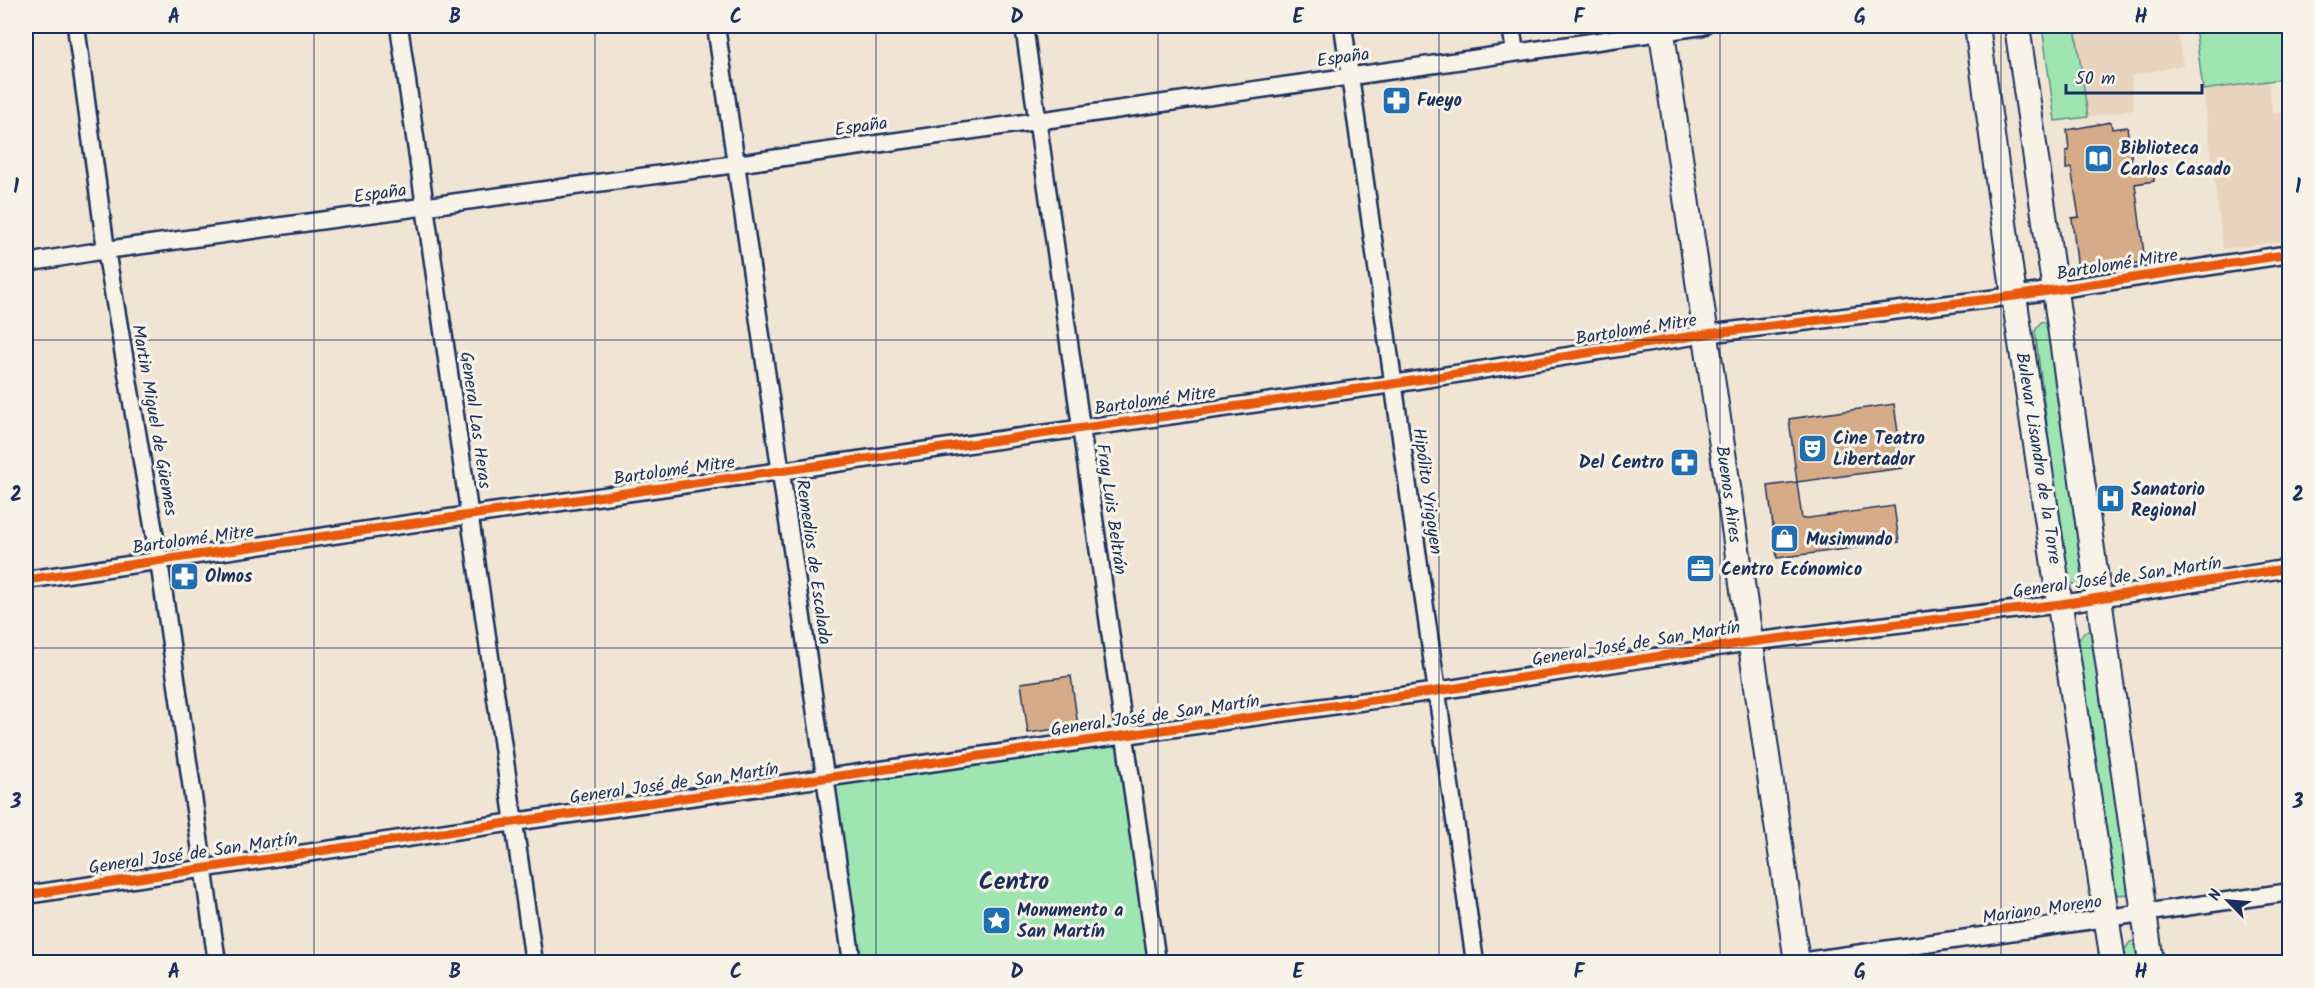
<svg xmlns="http://www.w3.org/2000/svg" width="2315" height="988" font-family="Kalam,sans-serif">
<style>
.built{fill:#e8d4be}
.green{fill:#9fe5b2;stroke:#5d8a88;stroke-width:1.5}
.building{fill:#d5ac87;stroke:#1b2f5e;stroke-width:1.5}
.lines{fill:none;stroke-linecap:round;stroke-linejoin:round}
.street-casing{stroke:#1b2f5e;stroke-width:21}
.secondary-casing{stroke:#1b2f5e;stroke-width:28}
.street{stroke:#f7f3e8;stroke-width:16}
.secondary{stroke:#f7f3e8;stroke-width:24}
.cycleway-casing{stroke:#f7f3e8;stroke-width:13}
.cycleway{stroke:#e8590c;stroke-width:9}
.grid{fill:none;stroke:#1b2f5e;stroke-width:1.5;stroke-opacity:0.55}
.labels{text-anchor:middle;stroke-width:6;stroke-linejoin:round;paint-order:stroke}
.street-label{font-size:18px;fill:#1b2f5e;stroke:#f7f3e8}
.poi-label{font-size:18px;font-weight:bold;fill:#1b2f5e;stroke:#f7f3e8;text-anchor:start}
.district-label{font-size:24px;font-weight:bold;fill:#1b2f5e;stroke:#f7f3e8}
.neatline{fill:none;stroke:#1b2f5e;stroke-width:2}
.grid-label{font-size:20px;text-anchor:middle;font-weight:bold;fill:#1b2f5e}
</style>
<rect width="100%" height="100%" fill="#f0e5d5"/>
<filter id="ink" filterUnits="userSpaceOnUse"><feTurbulence type="fractalNoise" baseFrequency=".0167" numOctaves="2"/><feDisplacementMap in="SourceGraphic" scale="12" xChannelSelector="R" yChannelSelector="G"/><feConvolveMatrix kernelMatrix="1 2 1 2 8 2 1 2 1" color-interpolation-filters="sRGB"/></filter>
<g filter="url(#ink)">
<g class="built">
<polygon points="2075,26 2195,26 2195,27 2177,30 2183,65 2131,76 2134,109 2088,117"/>
<polygon points="2268,81 2273,114 2289,112 2289,240 2223,249 2203,90"/>
</g>
<g class="green">
<polygon points="2042,26 2075,26 2088,117 2055,121"/>
<polygon points="2195,26 2289,26 2289,78 2203,90"/>
<polygon points="2051,321 2085,584 2075,585 2067,581 2035,331 2041,322"/>
<polygon points="2094,630 2134,884 2129,894 2118,895 2111,891 2078,641 2084,632"/>
<polygon points="1124,735 1157,962 852,962 826,779"/>
<polygon points="2140,941 2148,962 2126,962 2124,951 2130,942"/>
</g>
<g class="building">
<polygon points="2111,122 2112,129 2127,127 2133,169 2153,165 2154,181 2135,184 2145,262 2078,271 2072,218 2079,217 2071,168 2066,169 2066,151 2069,151 2067,130"/>
<polygon points="1894,404 1903,468 1797,482 1789,419"/>
<polygon points="1797,482 1802,519 1894,506 1899,542 1777,558 1768,486"/>
<polygon points="1071,676 1078,726 1028,733 1021,683"/>
</g>
<g class="lines">
<defs>
<g id="street">
<polyline points="76,26 106,250 159,561 217,962"/>
<polyline points="399,26 534,962"/>
<polyline points="716,26 852,962"/>
<polyline points="1024,26 1157,962"/>
<polyline points="1343,26 1475,962"/>
<polyline points="1511,26 1515,52"/>
<polyline points="26,263 106,250 736,164 1703,26"/>
<polyline points="26,580 470,515 1393,384 1706,334 2014,296 2290,254"/>
<polyline points="26,895 514,822 1437,691 1750,642 2061,604 2290,568"/>
<polyline points="1799,962 2290,892"/>
</g>
<g id="secondary">
<polyline points="1661,26 1797,962"/>
<polyline points="1977,26 2014,296 2113,962"/>
<polyline points="2017,26 2151,962"/>
</g>
</defs>
<use href="#street" class="street-casing"/>
<use href="#secondary" class="secondary-casing"/>
<use href="#street" class="street"/>
<use href="#secondary" class="secondary"/>
<defs>
<g id="cycleway">
<polyline points="26,580 470,515 1393,384 1706,334 2014,296 2290,254"/>
<polyline points="26,895 514,822 1437,691 1750,642 2061,604 2290,568"/>
</g>
</defs>
<use href="#cycleway" class="cycleway-casing"/>
<use href="#cycleway" class="cycleway"/>
</g>
</g>
<path class="grid" d="M314 26V962M595 26V962M876 26V962M1158 26V962M1439 26V962M1720 26V962M2001 26V962M26 340H2290M26 648H2290"/>
<defs>
<symbol id="pharmacy-square" viewBox="-11 -11 22 22"><rect x="-9" y="-9" width="18" height="18" rx="4" fill="#1f6fb2" stroke="#f7f3e8"/><path d="M-2-6h4v4h4v4h-4v4h-4v-4h-4v-4h4Z" fill="#fff"/></symbol>
<symbol id="library-square" viewBox="-11 -11 22 22"><rect x="-9" y="-9" width="18" height="18" rx="4" fill="#1f6fb2" stroke="#f7f3e8"/><path d="M-6-4Q-3-5.5-.7-3.5V5Q-3 3-6 4ZM6-4Q3-5.5 .7-3.5V5Q3 3 6 4Z" fill="#fff"/></symbol>
<symbol id="theatre-square" viewBox="-11 -11 22 22"><rect x="-9" y="-9" width="18" height="18" rx="4" fill="#1f6fb2" stroke="#f7f3e8"/><path d="M-5-5.5Q0-4 5-5.5V0Q5 5 0 6Q-5 5-5 0ZM-3.3-2.5H-1v1.5H-3.3ZM1-2.5H3.3v1.5H1ZM-2.8 1Q0 5.5 2.8 1Z" fill="#fff"/></symbol>
<symbol id="hospital-square" viewBox="-11 -11 22 22"><rect x="-9" y="-9" width="18" height="18" rx="4" fill="#1f6fb2" stroke="#f7f3e8"/><path d="M-5-5h3v3.5h4V-5h3V5h-3V1.5h-4V5h-3Z" fill="#fff"/></symbol>
<symbol id="shop-square" viewBox="-11 -11 22 22"><rect x="-9" y="-9" width="18" height="18" rx="4" fill="#1f6fb2" stroke="#f7f3e8"/><path d="M-5-2.5h2.3a2.7 3.5 0 0 1 5.4 0H5L5.5 6h-11ZM-1.5-2.5h3a1.5 2.3 0 0 0-3 0Z" fill="#fff"/></symbol>
<symbol id="office-square" viewBox="-11 -11 22 22"><rect x="-9" y="-9" width="18" height="18" rx="4" fill="#1f6fb2" stroke="#f7f3e8"/><path d="M-6-3h4V-5.5h4V-3h4V5H-6ZM-1-4.5V-3h2v-1.5ZM-6 0V1H6V0Z" fill="#fff"/></symbol>
<symbol id="sight-square" viewBox="-11 -11 22 22"><rect x="-9" y="-9" width="18" height="18" rx="4" fill="#1f6fb2" stroke="#f7f3e8"/><path d="M0-6L1.8-2.2L6-1.7L2.9 1.2L3.7 5.4L0 3.3L-3.7 5.4L-2.9 1.2L-6-1.7L-1.8-2.2Z" fill="#fff"/></symbol>
</defs>
<g fill-rule="evenodd">
<use href="#pharmacy-square" x="1380" y="84" width="33" height="33"/>
<use href="#library-square" x="2082" y="142" width="33" height="33"/>
<use href="#theatre-square" x="1796" y="432" width="33" height="33"/>
<use href="#pharmacy-square" x="1668" y="446" width="33" height="33"/>
<use href="#hospital-square" x="2094" y="482" width="33" height="33"/>
<use href="#shop-square" x="1768" y="522" width="33" height="33"/>
<use href="#office-square" x="1684" y="552" width="33" height="33"/>
<use href="#pharmacy-square" x="168" y="560" width="33" height="33"/>
<use href="#sight-square" x="980" y="904" width="33" height="33"/>
</g>
<g class="labels">
<g class="street-label">
<text transform="translate(1343 57) rotate(-8)" y="6">España</text>
<text transform="translate(861 126) rotate(-8)" y="6">España</text>
<text transform="translate(380 193) rotate(-8)" y="6">España</text>
<text transform="translate(2117 264) rotate(-9)" y="6">Bartolomé Mitre</text>
<text transform="translate(1636 329) rotate(-9)" y="6">Bartolomé Mitre</text>
<text transform="translate(1155 400) rotate(-8)" y="6">Bartolomé Mitre</text>
<text transform="translate(155 420) rotate(80)" y="6">Martin Miguel de Güemes</text>
<text transform="translate(476 420) rotate(82)" y="6">General Las Heras</text>
<text transform="translate(2039 458) rotate(81)" y="6">Bulevar Lisandro de la Torre</text>
<text transform="translate(674 470) rotate(-8)" y="6">Bartolomé Mitre</text>
<text transform="translate(1428 491) rotate(82)" y="6">Hipólito Yrigoyen</text>
<text transform="translate(1729 494) rotate(82)" y="6">Buenos Aires</text>
<text transform="translate(1112 509) rotate(82)" y="6">Fray Luis Beltrán</text>
<text transform="translate(193 539) rotate(-8)" y="6">Bartolomé Mitre</text>
<text transform="translate(814 562) rotate(82)" y="6">Remedios de Escalada</text>
<text transform="translate(2117 577) rotate(-8)" y="6">General José de San Martín</text>
<text transform="translate(1636 643) rotate(-9)" y="6">General José de San Martín</text>
<text transform="translate(1155 715) rotate(-8)" y="6">General José de San Martín</text>
<text transform="translate(674 783) rotate(-8)" y="6">General José de San Martín</text>
<text transform="translate(193 853) rotate(-8)" y="6">General José de San Martín</text>
<text transform="translate(2042 909) rotate(-8)" y="6">Mariano Moreno</text>
</g>
<g class="poi-label">
<text x="1417" y="106">Fueyo</text>
<text x="2120" y="154">Biblioteca<tspan x="2120" dy="21">Carlos Casado</tspan></text>
<text x="1833" y="444">Cine Teatro<tspan x="1833" dy="21">Libertador</tspan></text>
<text x="1664" y="468" text-anchor="end">Del Centro</text>
<text x="2131" y="495">Sanatorio<tspan x="2131" dy="21">Regional</tspan></text>
<text x="1806" y="545">Musimundo</text>
<text x="1721" y="575">Centro Ecónomico</text>
<text x="205" y="582">Olmos</text>
<text x="1017" y="916">Monumento a<tspan x="1017" dy="21">San Martín</tspan></text>
</g>
<g class="district-label">
<text x="1014" y="889">Centro</text>
</g>
</g>
<rect width="2315" height="988" fill="none" stroke="#f7f3e8" stroke-width="66"/>
<g transform="translate(2228 901) rotate(295)" stroke="#f7f3e8" stroke-width="4.5" paint-order="stroke">
<path d="M0-4.5L10 22L0 15L-10 22Z" fill="#1b2f5e"/>
<text y="-9" font-size="16" font-weight="bold" text-anchor="middle" fill="#1b2f5e">N</text>
</g>
<path d="M2066 84v9h136v-9" fill="none" stroke="#1b2f5e" stroke-width="3"/>
<text x="2075" y="84" font-size="18" fill="#1b2f5e" stroke="#f7f3e8" stroke-width="4.5" paint-order="stroke">50 m</text>
<rect x="33" y="33" width="2249" height="922" class="neatline"/>
<g class="grid-label">
<text x="174" y="23">A</text>
<text x="455" y="23">B</text>
<text x="736" y="23">C</text>
<text x="1017" y="23">D</text>
<text x="1298" y="23">E</text>
<text x="1579" y="23">F</text>
<text x="1860" y="23">G</text>
<text x="2141" y="23">H</text>
<text x="16" y="193">1</text>
<text x="2298" y="193">1</text>
<text x="16" y="501">2</text>
<text x="2298" y="501">2</text>
<text x="16" y="808">3</text>
<text x="2298" y="808">3</text>
<text x="174" y="978">A</text>
<text x="455" y="978">B</text>
<text x="736" y="978">C</text>
<text x="1017" y="978">D</text>
<text x="1298" y="978">E</text>
<text x="1579" y="978">F</text>
<text x="1860" y="978">G</text>
<text x="2141" y="978">H</text>
</g>
</svg>
